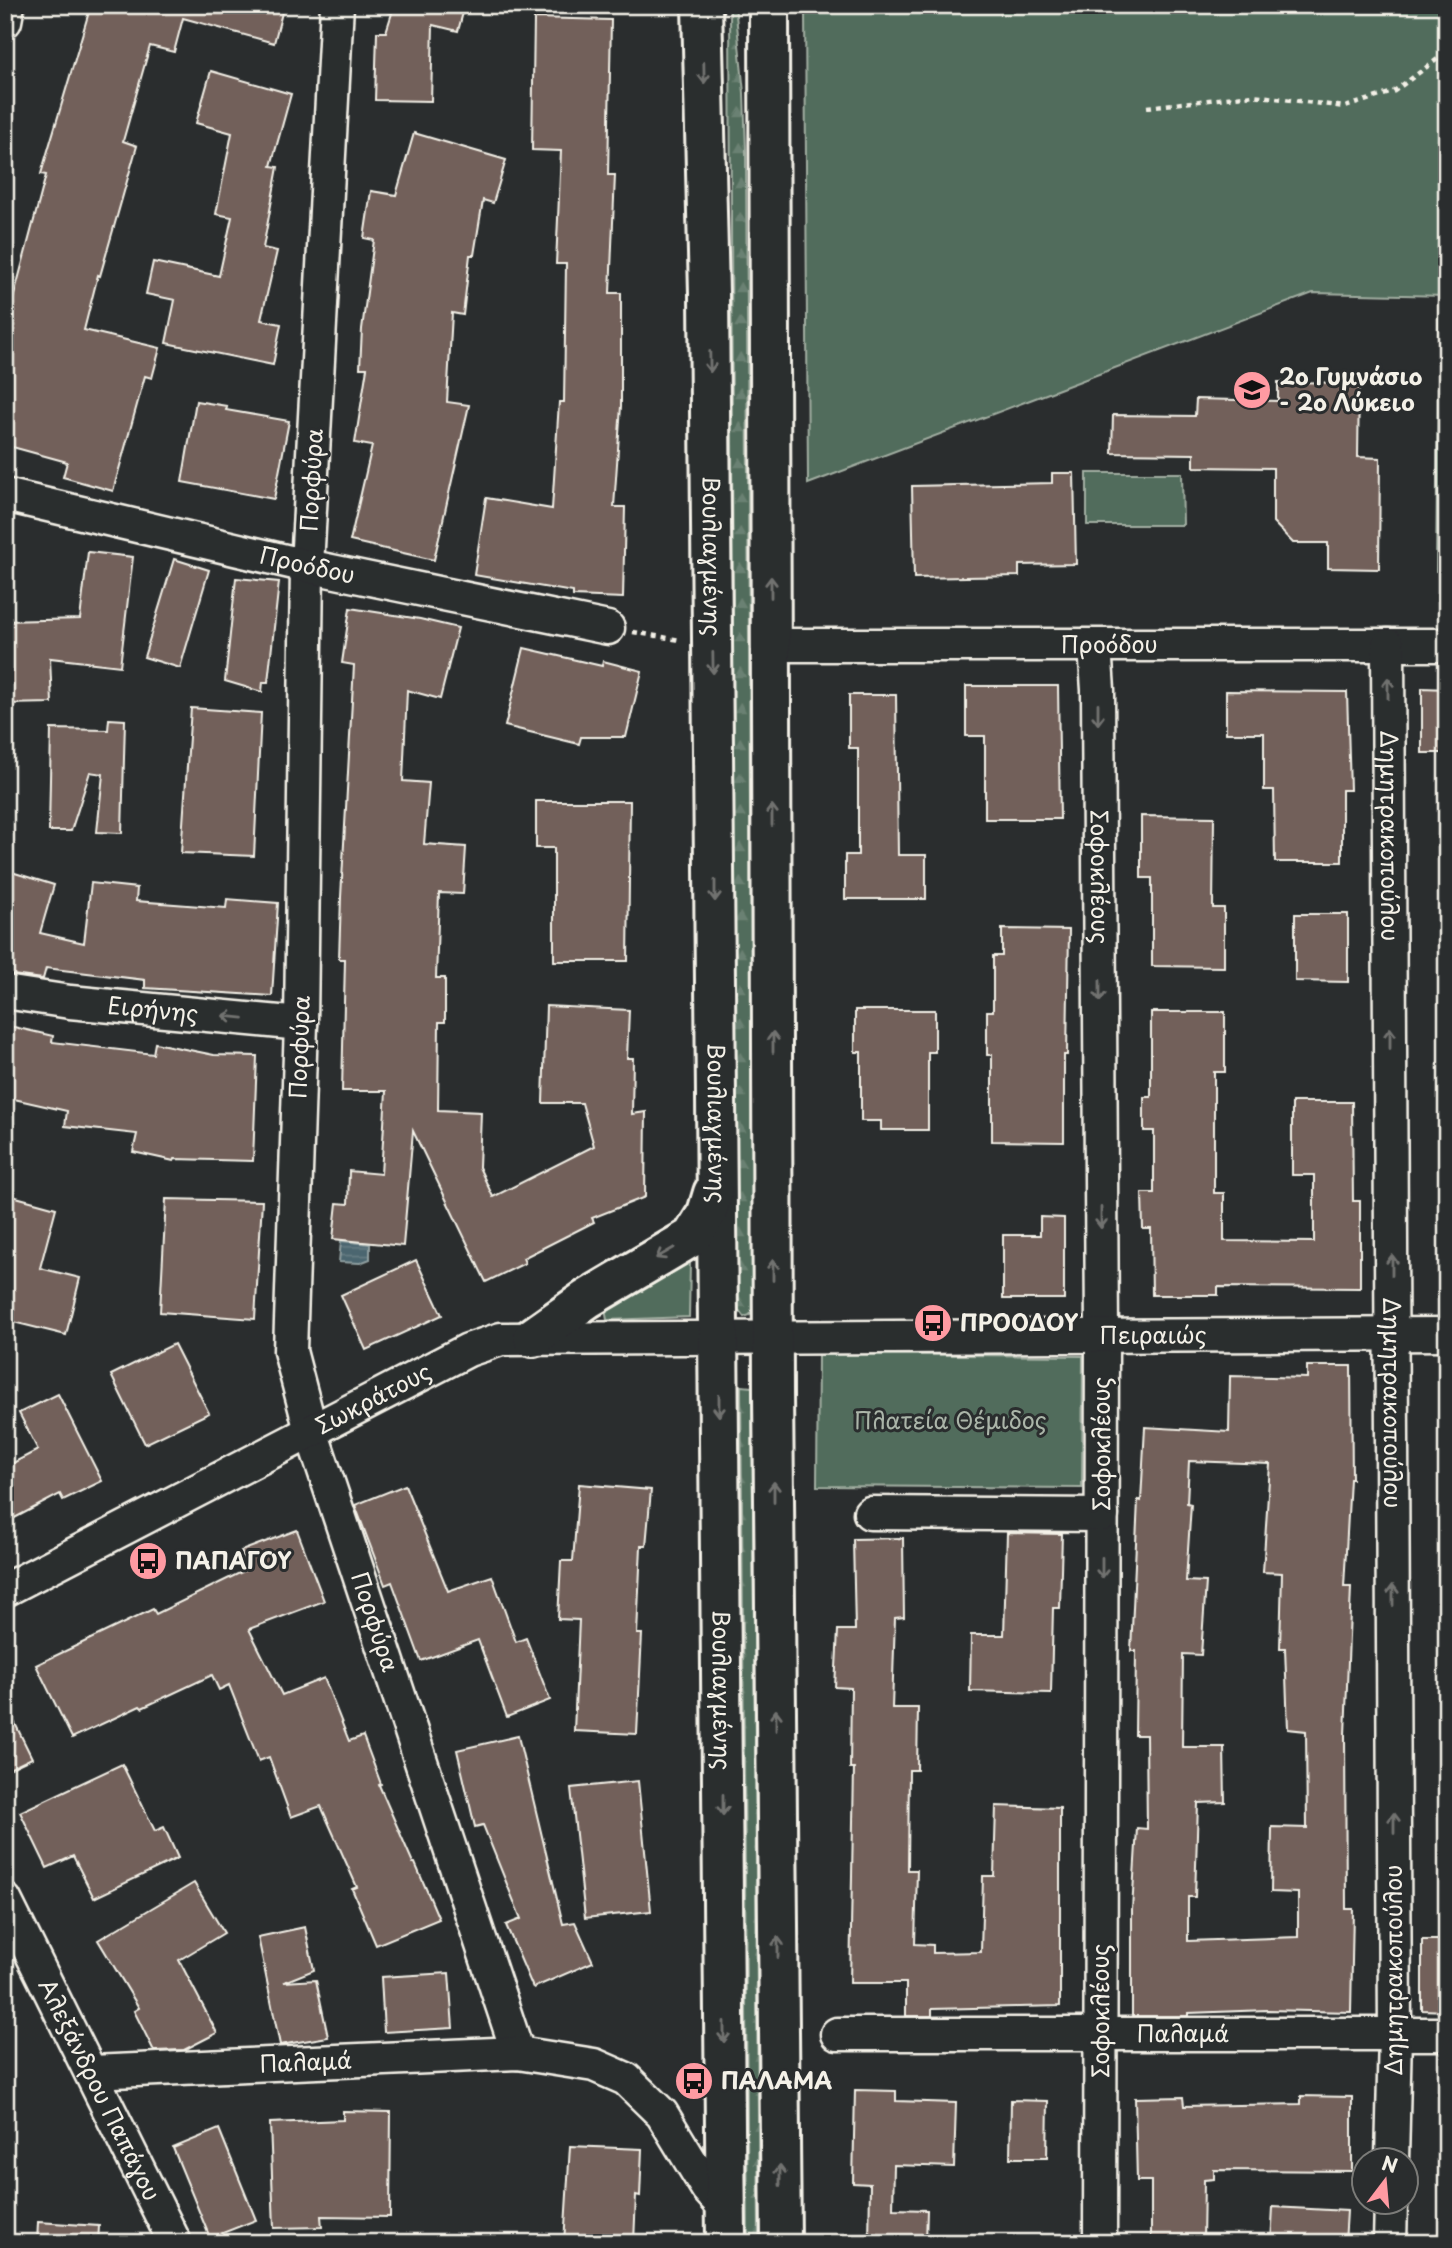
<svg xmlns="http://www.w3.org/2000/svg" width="1452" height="2248" font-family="'Playpen Sans',sans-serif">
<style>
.green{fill:#516c5b;stroke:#a2aea2;stroke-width:2}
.forest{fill:url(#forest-firs);stroke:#a2aea2;stroke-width:2}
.water{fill:url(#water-rules);stroke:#8f9e9f;stroke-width:2}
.building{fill:#72605a;stroke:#f4f1e8;stroke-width:2;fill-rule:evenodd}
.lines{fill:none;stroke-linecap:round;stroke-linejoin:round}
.minor-casing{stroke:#f4f1e8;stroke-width:37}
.major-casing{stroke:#f4f1e8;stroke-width:44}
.path{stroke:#f4f1e8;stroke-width:4.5;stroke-dasharray:5 5;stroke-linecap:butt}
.minor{stroke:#2a2d2e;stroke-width:32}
.major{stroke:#2a2d2e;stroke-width:38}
.oneway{stroke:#71726f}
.labels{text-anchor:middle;stroke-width:6;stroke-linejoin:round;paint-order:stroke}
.poi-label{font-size:23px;font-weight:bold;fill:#f4f1e8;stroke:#2a2d2e;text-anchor:start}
.street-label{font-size:23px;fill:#f4f1e8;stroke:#2a2d2e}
.park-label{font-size:23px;fill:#abb5a9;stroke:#2a2d2e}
</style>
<defs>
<pattern id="forest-firs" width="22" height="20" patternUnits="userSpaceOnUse" patternTransform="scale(1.75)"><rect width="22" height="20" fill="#516c5b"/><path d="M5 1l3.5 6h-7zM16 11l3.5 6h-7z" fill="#6b8173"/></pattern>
<pattern id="water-rules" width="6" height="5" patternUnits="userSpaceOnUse" patternTransform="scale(1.75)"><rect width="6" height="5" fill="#4b666f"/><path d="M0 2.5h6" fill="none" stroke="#667c84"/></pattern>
</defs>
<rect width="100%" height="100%" fill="#2a2d2e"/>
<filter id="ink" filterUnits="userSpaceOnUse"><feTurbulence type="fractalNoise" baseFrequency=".0143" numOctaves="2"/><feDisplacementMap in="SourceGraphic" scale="14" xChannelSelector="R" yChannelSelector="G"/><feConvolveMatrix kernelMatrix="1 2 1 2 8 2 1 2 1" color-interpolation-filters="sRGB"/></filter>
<g filter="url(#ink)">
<g class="green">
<polygon points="805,5 1447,5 1447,296 1313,293 808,484"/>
<polygon points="1439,300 1447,300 1447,571 1436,571"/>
<polygon points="1087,473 1182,473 1183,525 1087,525"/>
<polygon points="690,1261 689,1317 607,1320 605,1309"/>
<polygon points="818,1354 1083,1356 1082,1488 817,1486"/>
</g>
<g class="forest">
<polygon points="730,5 735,5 744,93 746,152 753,1308 750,1315 744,1317 739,1310 736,1290"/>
<polygon points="741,1386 752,1387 759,2243 748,2243"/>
</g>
<polygon class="water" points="341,1241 370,1244 370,1259 360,1263 339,1262"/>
<g class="building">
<polygon points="91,5 284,5 274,43 183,18 174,52 150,46 123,141 137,146 100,276 98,275 84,330 160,348 152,378 145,376 113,491 63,477 67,462 5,445 5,329 46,175 41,174"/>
<polygon points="388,5 465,5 458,31 433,25 431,101 375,100 377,32 386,32 392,13 387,12"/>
<polygon points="534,18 611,20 608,175 615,175 610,293 621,293 621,406 614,507 625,507 623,598 573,596 573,592 474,575 486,498 552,509 559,402 564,402 566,264 556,264 561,151 532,150"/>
<polygon points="211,71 291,94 271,166 278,167 263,248 277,251 261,320 281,324 273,365 166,343 175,300 146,294 153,262 219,276 232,217 216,214 232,133 196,123"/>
<polygon points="414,133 506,160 493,203 483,200 474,255 470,255 463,315 452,313 447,402 469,405 434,560 350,541 372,446 355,443 367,368 360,368 362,329 374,240 364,238 371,191 396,195"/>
<polygon points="1278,382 1359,383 1358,457 1380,458 1379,569 1328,568 1328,543 1293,543 1273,522 1273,468 1194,467 1194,454 1112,453 1113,415 1195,416 1196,399 1278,401"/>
<polygon points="196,401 227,406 226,410 289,421 274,499 182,482"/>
<polygon points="1052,473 1074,473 1076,564 1019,565 1019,576 914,578 912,486 1052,483"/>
<polygon points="88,552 133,557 120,666 50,658 52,703 5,704 5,621 80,619"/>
<polygon points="174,559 209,570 180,668 144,657"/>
<polygon points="236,578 279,582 268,682 263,682 262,692 225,681"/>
<polygon points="350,608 420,619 458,628 440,699 407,690 403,781 429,783 424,844 466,847 463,894 439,893 436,978 445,978 445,1022 439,1022 438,1110 481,1112 479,1167 493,1197 594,1146 582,1103 543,1103 546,1006 629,1010 627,1058 633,1058 632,1114 646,1112 645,1197 592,1218 594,1222 523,1258 525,1263 486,1282 413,1131 403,1246 333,1239 337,1203 348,1204 349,1171 381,1174 386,1091 342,1091 345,959 339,959 341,897 354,665 342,663"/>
<polygon points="524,648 602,666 603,661 642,671 626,737 581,737 579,744 505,726"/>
<polygon points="966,686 1058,686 1060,819 985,819 985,736 966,736"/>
<polygon points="1422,688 1447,689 1447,753 1422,753"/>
<polygon points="1226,691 1347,692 1350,790 1342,790 1342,862 1275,862 1274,790 1264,790 1264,733 1226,733"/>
<polygon points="849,695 896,695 898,855 926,855 926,899 845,899 845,855 858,855 858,748 849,748"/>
<polygon points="191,708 261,713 254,856 181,853"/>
<polygon points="109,719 125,720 122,833 97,832 103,774 90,772 71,831 49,831 51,729 108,730"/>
<polygon points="536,801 630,801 628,961 554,961 554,848 536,848"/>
<polygon points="1141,816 1214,817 1213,908 1224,908 1224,967 1152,966 1152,878 1141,878"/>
<polygon points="5,870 54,885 40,933 84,943 91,883 137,888 136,901 226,908 227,899 278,903 272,996 145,988 145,980 46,968 43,979 5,974"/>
<polygon points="1295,914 1348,914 1348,982 1295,981"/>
<polygon points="1002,929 1069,930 1067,1055 1064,1055 1064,1142 992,1141 992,1055 987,1055 987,1011 993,1011 993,956 1002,956"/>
<polygon points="855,1010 935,1010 935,1052 928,1052 928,1130 881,1130 881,1121 861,1121 861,1052 855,1052"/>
<polygon points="1151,1012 1225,1012 1225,1072 1214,1072 1214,1193 1224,1193 1224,1241 1314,1242 1314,1175 1292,1175 1292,1102 1352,1102 1353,1201 1360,1201 1360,1288 1218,1287 1218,1295 1152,1295 1151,1229 1143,1229 1142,1193 1154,1193 1154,1131 1144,1131 1144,1097 1151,1097"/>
<polygon points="5,1025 53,1036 52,1042 153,1054 155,1043 214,1055 257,1056 253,1161 175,1159 174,1161 133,1152 137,1134 65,1126 67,1111 5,1097"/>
<polygon points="5,1194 56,1208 40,1268 80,1278 66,1335 5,1320"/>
<polygon points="166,1199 262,1201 255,1319 160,1312"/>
<polygon points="1040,1217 1064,1218 1064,1299 1003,1299 1003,1235 1040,1235"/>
<polygon points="416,1260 442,1315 366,1350 341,1295"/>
<polygon points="174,1344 209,1413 145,1444 111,1375"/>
<path d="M1307 1366H1351L1352 1479H1350L1344 1587H1351L1345 1735 1346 1909H1353L1351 2012 1267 2010 1189 2013V2016H1132V1910L1137 1828 1147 1829 1146 1735H1135L1136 1651H1131L1138 1500 1141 1501 1145 1427 1229 1432 1230 1376 1307 1378ZM1189 1461 1270 1464 1263 1572 1282 1573 1280 1648H1285L1288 1729 1306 1731 1307 1828 1272 1827 1271 1892 1298 1893V1937L1188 1941V1897H1195L1198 1803 1225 1802 1224 1747H1182L1183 1654 1201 1655 1206 1582 1186 1581 1191 1504 1187 1503Z"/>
<polygon points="58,1394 102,1481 63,1500 60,1494 5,1523 5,1467 38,1450 19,1413"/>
<polygon points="579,1484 651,1490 646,1546 641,1546 637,1634 642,1634 637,1734 574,1731 579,1620 558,1619 561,1561 573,1561"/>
<polygon points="405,1485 448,1591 492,1576 516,1642 526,1638 550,1700 507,1717 478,1640 421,1661 392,1582 385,1585 355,1505"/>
<polygon points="297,1530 324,1601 249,1629 282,1695 324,1678 349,1741 363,1736 381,1784 379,1785 413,1863 415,1863 439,1919 376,1945 352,1889 357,1887 321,1806 291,1817 269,1757 259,1761 229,1685 219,1690 212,1675 142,1708 140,1706 72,1738 36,1665 153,1609 156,1614 248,1569 241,1551"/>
<polygon points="1007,1533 1062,1534 1060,1608 1053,1608 1051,1693 970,1691 971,1635 1004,1635"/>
<polygon points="903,1538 904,1617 895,1618 892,1708 918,1708 917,1770 909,1770 908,1870 917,1870 915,1944 933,1945 933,1953 981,1952 983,1876 994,1876 996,1806 1060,1808 1060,2006 932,2009 932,2016 906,2016 906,1983 850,1983 854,1768 850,1768 851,1688 835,1687 838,1630 855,1630 853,1539"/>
<polygon points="5,1703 32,1758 5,1771"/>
<polygon points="518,1736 563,1924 575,1922 593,1962 533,1988 506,1925 521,1919 483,1825 475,1827 457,1750"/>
<polygon points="122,1764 155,1831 164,1827 178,1858 94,1898 73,1856 47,1868 20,1812"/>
<polygon points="638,1781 651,1911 585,1918 571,1788"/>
<polygon points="194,1883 224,1933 179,1960 217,2033 184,2050 154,2051 134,2011 139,2008 98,1940"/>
<polygon points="305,1927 314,1970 284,1982 316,1980 328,2037 280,2045 258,1937"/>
<polygon points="1422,1940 1447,1940 1447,2011 1422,2010"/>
<polygon points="449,1973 453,2028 384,2032 381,1977"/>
<polygon points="855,2090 896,2091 896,2101 956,2103 954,2167 894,2165 893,2209 927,2210 926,2243 869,2243 870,2184 853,2183"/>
<polygon points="1301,2096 1352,2097 1352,2171 1214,2170 1214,2179 1204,2180 1203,2243 1151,2243 1151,2181 1137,2181 1135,2098 1183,2097 1184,2106 1301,2104"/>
<polygon points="1011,2100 1048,2101 1047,2158 1010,2158"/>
<polygon points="343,2111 391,2112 390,2217 321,2216 322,2227 274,2228 270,2123 343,2120"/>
<polygon points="219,2129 256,2220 210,2238 173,2148"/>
<polygon points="570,2146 642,2149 640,2196 636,2195 634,2243 564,2243"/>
<polygon points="1273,2207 1347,2211 1345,2243 1271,2243"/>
<polygon points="38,2222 99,2226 98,2243 37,2243"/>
</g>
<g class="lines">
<defs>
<g id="minor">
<path id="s1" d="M337 5 307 566 301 1024 290 1351 311 1431 518 2053"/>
<polyline points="5,21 8,5"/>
<path id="s2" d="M5 495 307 566 608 628"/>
<path id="s3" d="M771 645H1447"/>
<path id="s4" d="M1388 645 1395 2034 1392 2160"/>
<path id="s5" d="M1095 646 1098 690 1102 1336 1100 2243"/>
<path id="s6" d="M5 992 70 1002 301 1024"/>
<polyline points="870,1513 1102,1515"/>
<path id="s7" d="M5 1590 468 1350 501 1339 1447 1334"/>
<path id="s8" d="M5 1900 175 2243"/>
<path id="s9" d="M837 2034H1447"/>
<path id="s10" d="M92 2072 518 2053 594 2065 626 2079 662 2114 707 2188 726 2209"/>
<polyline points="1390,2243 1391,2202"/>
</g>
<g id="major">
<path id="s11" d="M702 5 709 294 726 2243"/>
<polyline points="769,5 773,1393 781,2243"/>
<polyline points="533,1337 587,1299 692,1237 707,1213 713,1193"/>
</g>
</defs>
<use href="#minor" class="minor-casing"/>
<use href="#major" class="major-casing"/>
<g class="path">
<polyline points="1147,107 1253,95 1345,107 1393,92 1447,52"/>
<polyline points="633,632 680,640"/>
</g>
<use href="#minor" class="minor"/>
<use href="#major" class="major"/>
</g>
<defs><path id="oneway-shaft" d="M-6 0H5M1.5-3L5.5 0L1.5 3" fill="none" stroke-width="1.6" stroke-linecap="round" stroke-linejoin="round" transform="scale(1.75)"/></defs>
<g class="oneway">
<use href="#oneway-shaft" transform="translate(704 73) rotate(89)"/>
<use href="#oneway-shaft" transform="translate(710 362) rotate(89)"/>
<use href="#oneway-shaft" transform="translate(771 587) rotate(-90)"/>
<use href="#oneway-shaft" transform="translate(713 663) rotate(89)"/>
<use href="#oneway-shaft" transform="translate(1388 688) rotate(-90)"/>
<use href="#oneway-shaft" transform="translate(1098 714) rotate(90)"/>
<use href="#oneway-shaft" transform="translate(772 815) rotate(-90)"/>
<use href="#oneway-shaft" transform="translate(715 891) rotate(90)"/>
<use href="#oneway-shaft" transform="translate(1100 991) rotate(90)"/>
<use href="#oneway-shaft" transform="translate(233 1017) rotate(-174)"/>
<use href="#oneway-shaft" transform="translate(1390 1038) rotate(-90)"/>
<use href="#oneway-shaft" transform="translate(773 1042) rotate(-90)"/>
<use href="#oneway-shaft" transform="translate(1101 1218) rotate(90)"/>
<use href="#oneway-shaft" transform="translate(665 1253) rotate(150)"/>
<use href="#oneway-shaft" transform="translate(1392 1265) rotate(-90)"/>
<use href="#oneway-shaft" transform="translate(773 1270) rotate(-90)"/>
<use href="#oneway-shaft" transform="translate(719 1406) rotate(90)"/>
<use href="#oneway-shaft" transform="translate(774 1492) rotate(-90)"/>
<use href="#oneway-shaft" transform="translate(1102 1568) rotate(90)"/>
<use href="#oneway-shaft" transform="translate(1393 1595) rotate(-90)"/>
<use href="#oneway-shaft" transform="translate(776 1720) rotate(-90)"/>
<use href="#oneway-shaft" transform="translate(723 1805) rotate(90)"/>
<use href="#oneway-shaft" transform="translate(1394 1823) rotate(-90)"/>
<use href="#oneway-shaft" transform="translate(778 1947) rotate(-90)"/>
<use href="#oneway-shaft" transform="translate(724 2032) rotate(90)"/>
<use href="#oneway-shaft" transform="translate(780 2175) rotate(-90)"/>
</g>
</g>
<defs>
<symbol id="school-disc" viewBox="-11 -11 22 22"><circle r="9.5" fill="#ff9aa2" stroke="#2a2d2e"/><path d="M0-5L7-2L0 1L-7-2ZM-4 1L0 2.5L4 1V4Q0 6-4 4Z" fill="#111"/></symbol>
<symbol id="bus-disc" viewBox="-11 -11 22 22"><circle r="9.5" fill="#ff9aa2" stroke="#2a2d2e"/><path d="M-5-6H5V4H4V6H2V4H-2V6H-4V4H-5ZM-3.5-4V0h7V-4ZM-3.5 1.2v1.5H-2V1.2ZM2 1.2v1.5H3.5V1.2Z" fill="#111"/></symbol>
</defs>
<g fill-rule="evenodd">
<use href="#school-disc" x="1230" y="368" width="44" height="44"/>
<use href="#bus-disc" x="911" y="1301" width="44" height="44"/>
<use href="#bus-disc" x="126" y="1539" width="44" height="44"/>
<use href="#bus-disc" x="672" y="2059" width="44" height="44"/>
</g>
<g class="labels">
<g class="poi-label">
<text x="1279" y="385">2ο Γυμνάσιο<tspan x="1279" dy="26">- 2ο Λύκειο</tspan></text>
<text x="960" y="1331">ΠΡΟΟΔΟΥ</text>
<text x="175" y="1569">ΠΑΠΑΓΟΥ</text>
<text x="721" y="2089">ΠΑΛΑΜΑ</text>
</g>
<g class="street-label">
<text transform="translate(312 480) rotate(-87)" y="8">Πορφύρα</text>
<text dy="8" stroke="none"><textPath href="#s11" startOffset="551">Βουλιαγμένης</textPath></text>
<text dy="8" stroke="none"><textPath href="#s2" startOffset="310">Προόδου</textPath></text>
<text dy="8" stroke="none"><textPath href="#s3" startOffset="338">Προόδου</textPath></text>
<text dy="8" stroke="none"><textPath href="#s4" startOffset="191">Δημητρακοπούλου</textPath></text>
<text dy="8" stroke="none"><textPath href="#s5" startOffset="231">Σοφοκλέους</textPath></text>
<text dy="8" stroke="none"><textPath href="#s6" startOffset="149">Ειρήνης</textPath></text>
<text transform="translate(300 1047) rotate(-88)" y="8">Πορφύρα</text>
<text dy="8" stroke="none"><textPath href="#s11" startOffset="1118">Βουλιαγμένης</textPath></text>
<text dy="8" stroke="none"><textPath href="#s7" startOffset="1208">Πειραιώς</textPath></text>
<text dy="8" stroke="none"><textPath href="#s7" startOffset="415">Σωκράτους</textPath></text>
<text dy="8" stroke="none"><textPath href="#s4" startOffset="758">Δημητρακοπούλου</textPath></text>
<text transform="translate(1102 1444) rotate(-90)" y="8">Σοφοκλέους</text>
<text dy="8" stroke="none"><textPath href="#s1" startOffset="1631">Πορφύρα</textPath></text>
<text dy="8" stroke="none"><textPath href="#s11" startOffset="1685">Βουλιαγμένης</textPath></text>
<text transform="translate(1394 1970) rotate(-90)" y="8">Δημητρακοπούλου</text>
<text transform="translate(1101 2011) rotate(-90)" y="8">Σοφοκλέους</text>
<text dy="8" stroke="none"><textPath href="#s9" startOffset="346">Παλαμά</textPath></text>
<text dy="8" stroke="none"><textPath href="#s10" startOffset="214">Παλαμά</textPath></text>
<text dy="8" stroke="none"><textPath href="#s8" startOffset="212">Αλεξάνδρου Παπάγου</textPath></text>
</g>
<g class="park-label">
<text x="950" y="1429">Πλατεία Θέμιδος</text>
</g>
</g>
<rect width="1452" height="2248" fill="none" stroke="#2a2d2e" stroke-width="28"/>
<rect x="14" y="14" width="1424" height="2220" fill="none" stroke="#f4f1e8" stroke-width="2.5" filter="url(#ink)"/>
<g transform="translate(1385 2181) rotate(16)"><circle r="33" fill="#2a2d2e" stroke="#7b7b78" stroke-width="2"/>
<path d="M0-5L12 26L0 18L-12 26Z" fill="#ff9aa2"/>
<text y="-10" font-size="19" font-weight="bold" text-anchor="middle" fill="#f4f1e8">N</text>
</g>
</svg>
